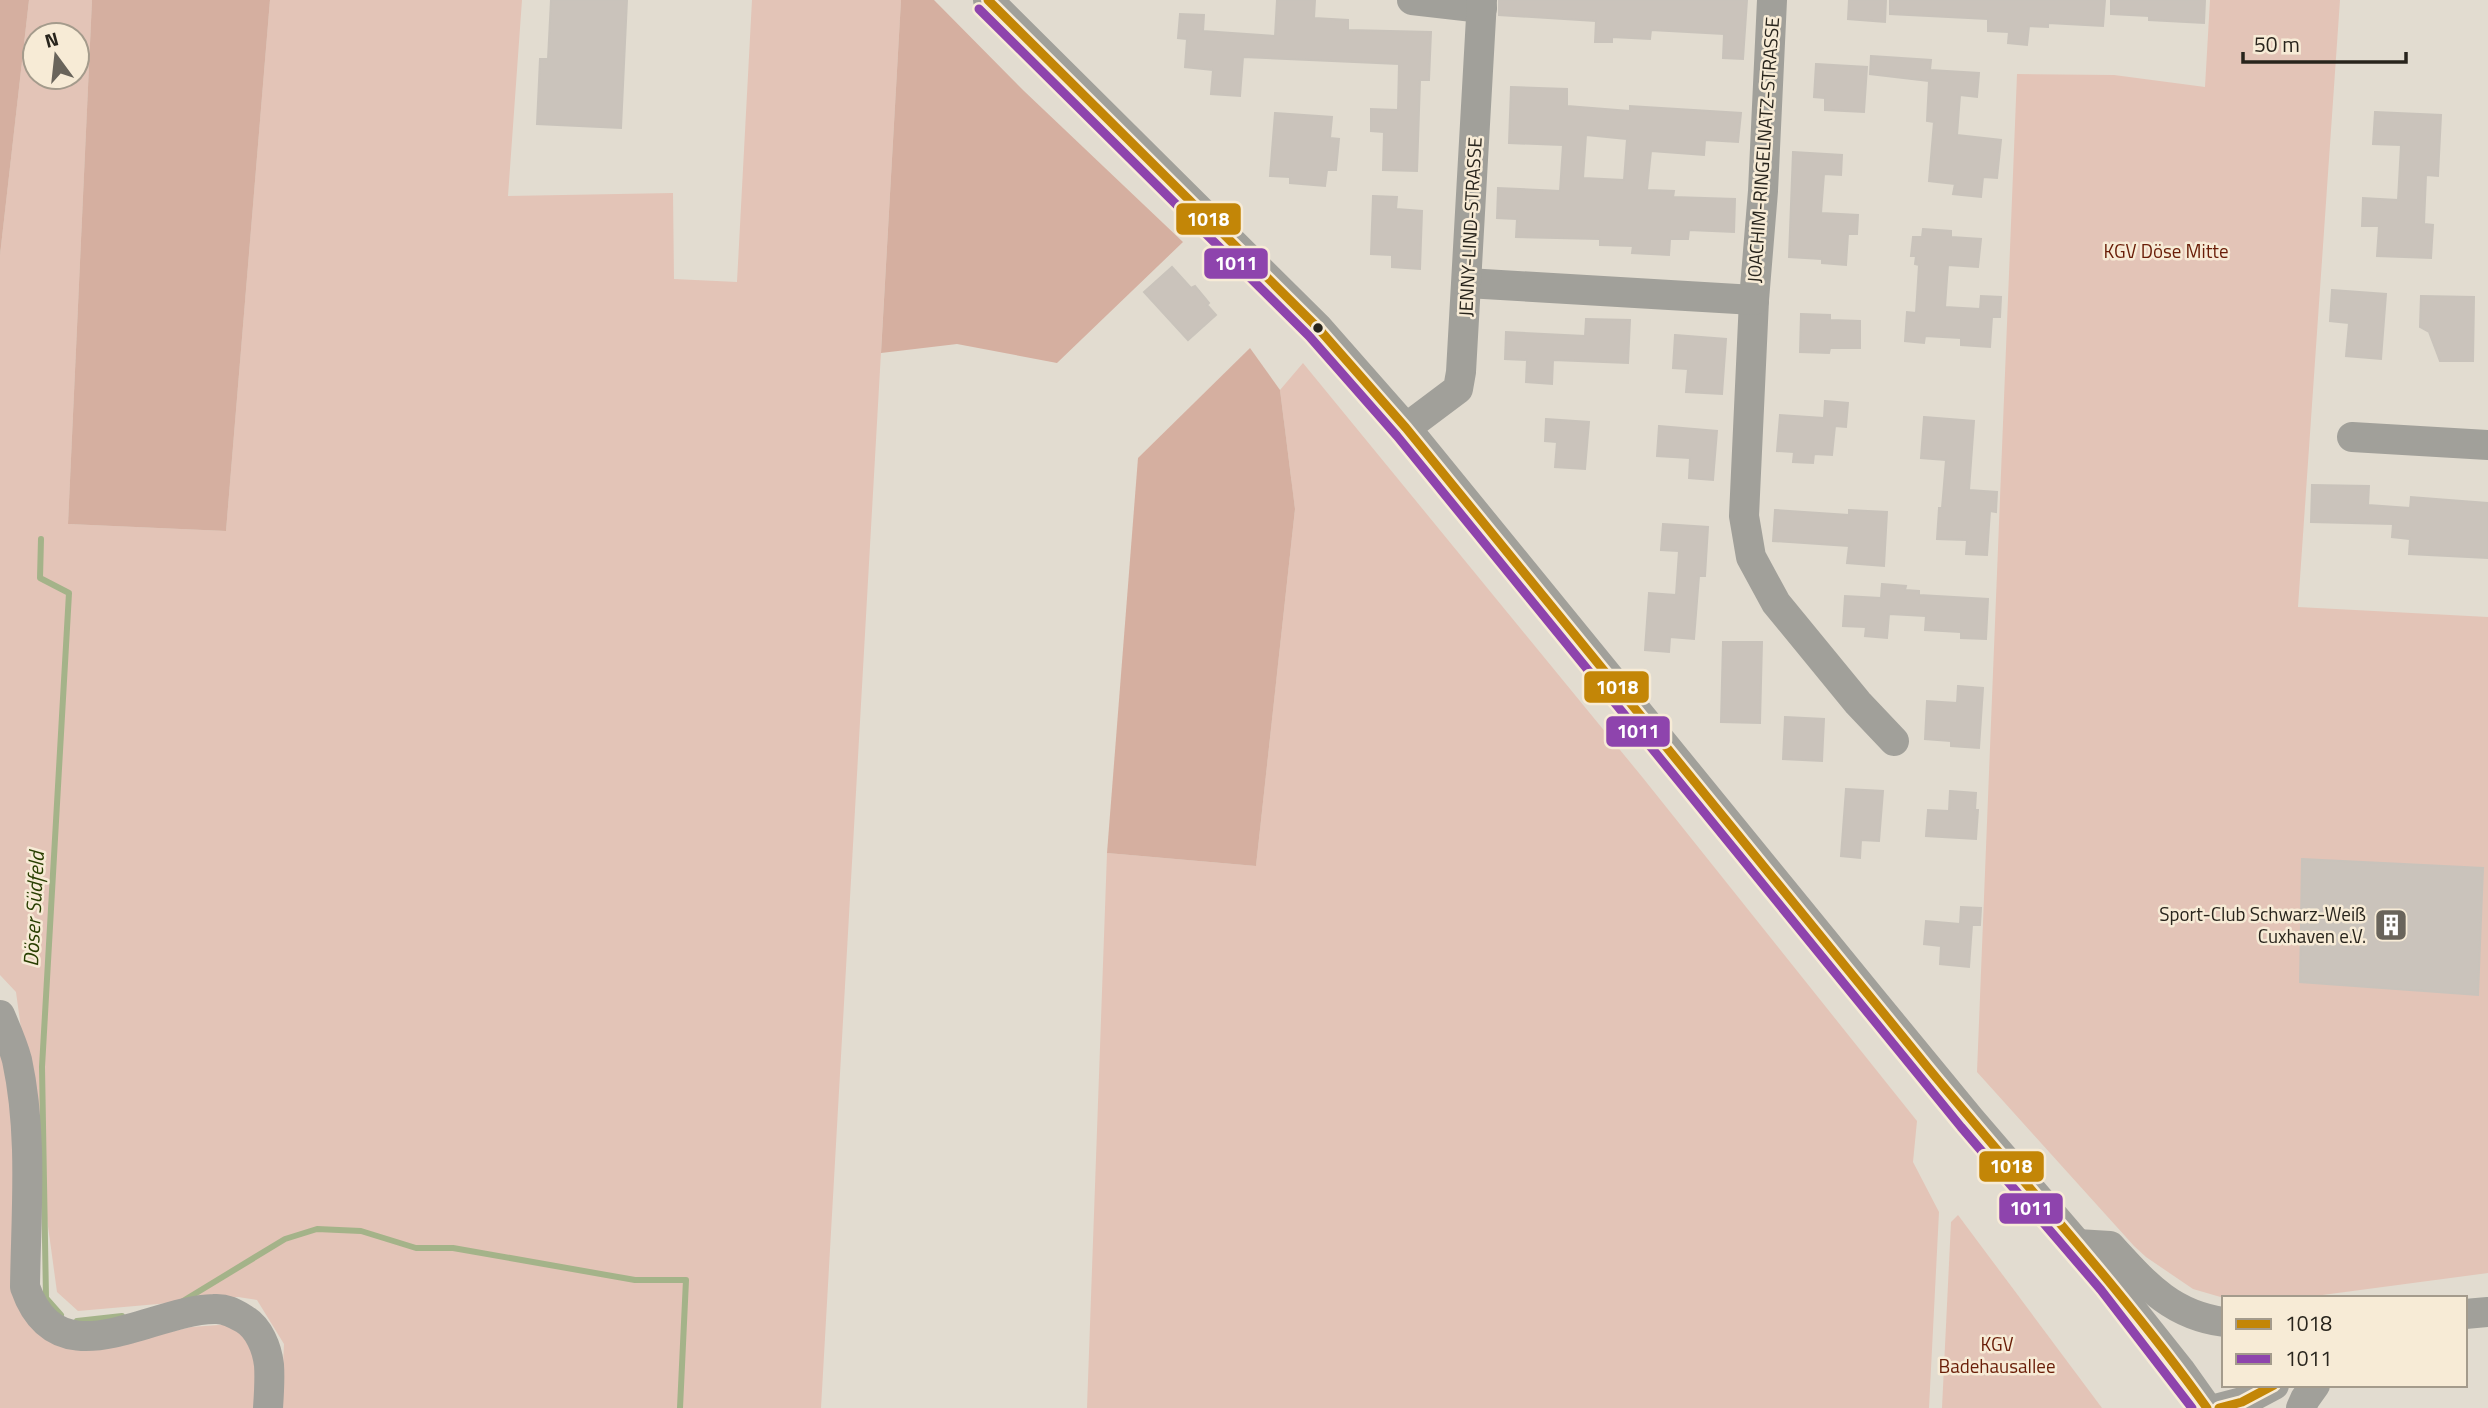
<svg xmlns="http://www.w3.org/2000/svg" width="2488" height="1408" font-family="'Titillium Web',sans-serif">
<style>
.green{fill:#e3c4b7;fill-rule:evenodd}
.forest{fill:#d5afa0}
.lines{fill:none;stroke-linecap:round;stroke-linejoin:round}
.stream{stroke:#a4b389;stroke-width:6}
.building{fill:#cac3bb;stroke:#c9c3bb;stroke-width:2;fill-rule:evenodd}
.minor{stroke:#a1a09a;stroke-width:30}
.bus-1-casing{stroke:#f7ebd6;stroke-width:14}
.bus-2-casing{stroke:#f7ebd6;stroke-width:14}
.bus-1{stroke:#c38607;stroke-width:9}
.bus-2{stroke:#8e44ad;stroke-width:9}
.bus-dot{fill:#28241c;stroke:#f7ebd6;stroke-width:2.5}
.labels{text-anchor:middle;stroke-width:5;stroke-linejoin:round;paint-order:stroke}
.street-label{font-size:19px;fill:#28241c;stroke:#f7ebd6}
.park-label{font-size:19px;fill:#691d07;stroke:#f7ebd6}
.poi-label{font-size:19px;fill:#28241c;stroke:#f7ebd6;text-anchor:end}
.water-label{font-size:21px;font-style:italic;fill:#283e00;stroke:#f7ebd6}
.line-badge{stroke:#f7ebd6;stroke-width:2.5}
.badge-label{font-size:19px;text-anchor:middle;font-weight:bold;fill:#fff}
</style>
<rect width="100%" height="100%" fill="#e2dcd0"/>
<g class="green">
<path d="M29 0H92L68 524 226 531 270 0H522L508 196 673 193 674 279 737 282 752 0H901L821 1408H281L284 1344 257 1300 238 1297 78 1311 57 1292 16 992 0 975V255ZM35 35H77V77H35Z"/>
<polygon points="2210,0 2340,0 2298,607 2488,617 2488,1273 2300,1298 2224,1298 2193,1289 2146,1257 2134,1246 1977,1072 2017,74 2114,75 2205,87"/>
<polygon points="1303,363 1643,778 1917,1121 1913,1162 1939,1212 1929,1408 1087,1408 1107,853 1256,866 1295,509 1280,390"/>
<polygon points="0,1039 12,1079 16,1290 24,1318 57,1342 106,1348 191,1327 233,1324 257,1348 261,1408 0,1408"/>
<polygon points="1958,1215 2102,1408 1942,1408 1951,1222"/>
</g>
<g class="forest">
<polygon points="0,0 29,0 0,255"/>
<polygon points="92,0 270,0 226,531 68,524"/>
<polygon points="901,0 934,0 1024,91 1183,242 1057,363 957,344 881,353"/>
<polygon points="1250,348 1280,390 1295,509 1256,866 1107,853 1138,458"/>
</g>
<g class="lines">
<g class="stream">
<polyline points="41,539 40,578 69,593 42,1067 46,1298 61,1315"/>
<polyline points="183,1301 285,1239 317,1229 361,1231 416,1248 453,1248 635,1280 686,1280 680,1408"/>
<polyline points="77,1321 122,1316"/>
</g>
</g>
<g class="building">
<polygon points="551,0 627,0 621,128 537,124 540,59 548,59"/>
<polygon points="1277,0 1315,0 1314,18 1348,20 1348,30 1431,32 1429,80 1420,80 1417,171 1383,170 1384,132 1371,131 1371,109 1398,110 1399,64 1243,57 1240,96 1211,94 1213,70 1185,67 1187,39 1178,38 1180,14 1204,15 1203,31 1275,36"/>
<polygon points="1499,0 1747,0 1743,59 1723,58 1724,34 1651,30 1650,39 1612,37 1612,42 1595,42 1596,21 1499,15"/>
<polygon points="1849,0 1886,0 1885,22 1848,19"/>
<polygon points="1890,0 2105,0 2103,26 2048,23 2048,27 2029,26 2027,45 2008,43 2009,32 1988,31 1988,19 1890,14"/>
<polygon points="2111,0 2205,0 2204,23 2149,20 2149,16 2111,14"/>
<polygon points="1871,56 1931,60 1930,70 1979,73 1977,97 1960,95 1957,135 2001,140 1997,178 1983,177 1981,197 1953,194 1955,184 1929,181 1934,122 1927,121 1929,81 1870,74"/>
<polygon points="1816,64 1867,67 1864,112 1825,110 1825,98 1814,97"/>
<path d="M1511 87 1567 89V106L1630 111V106L1741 113 1738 142 1705 140 1704 155 1651 151 1647 190 1674 191 1673 197 1735 199 1734 232 1689 230 1688 239H1670L1669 255 1632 253 1633 246 1600 245V239L1516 237 1517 219 1497 218 1498 188 1560 191 1563 145 1509 143ZM1586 135 1627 139 1624 180 1583 178Z"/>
<polygon points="2375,112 2441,115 2438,176 2426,175 2424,224 2433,225 2431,258 2377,256 2379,226 2362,226 2363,198 2398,200 2401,145 2373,144"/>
<polygon points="1275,113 1332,117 1330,138 1339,139 1336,170 1327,170 1325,186 1290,183 1290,177 1270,176"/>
<polygon points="1793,152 1842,155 1841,175 1824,174 1821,213 1858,215 1857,234 1848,234 1846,265 1822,263 1822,259 1789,257"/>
<polygon points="1373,196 1397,197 1396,209 1422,211 1420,269 1392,267 1392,255 1371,254"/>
<polygon points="1923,229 1951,231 1951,237 1981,239 1978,267 1948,265 1945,307 1980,309 1981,296 2001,297 2000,317 1992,317 1990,347 1961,345 1961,338 1925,336 1924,343 1905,341 1907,312 1916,313 1919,265 1915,264 1916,256 1911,256 1913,237 1922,237"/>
<polygon points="1172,267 1191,288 1195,286 1209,303 1207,305 1216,315 1188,340 1144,292"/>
<polygon points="2332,290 2386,294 2381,359 2346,356 2349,323 2330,321"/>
<polygon points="2421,296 2474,297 2473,361 2440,361 2429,332 2420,327"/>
<polygon points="1801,314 1830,315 1830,320 1860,321 1860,348 1830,348 1829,353 1800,352"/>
<polygon points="1586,319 1630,320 1628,363 1553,360 1552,384 1526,382 1527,360 1505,359 1506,332 1585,336"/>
<polygon points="1675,335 1726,339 1722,394 1686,392 1688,369 1673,368"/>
<polygon points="1825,401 1848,403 1846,427 1835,426 1832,455 1814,454 1813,463 1793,462 1794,452 1777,451 1780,415 1824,418"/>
<polygon points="1924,417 1974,421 1969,490 1997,492 1996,512 1990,511 1987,555 1966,554 1967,540 1937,539 1939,508 1942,508 1946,460 1921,458"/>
<polygon points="1546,419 1589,422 1585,469 1555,467 1557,442 1545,441"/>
<polygon points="1659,426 1717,431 1713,480 1689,478 1690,458 1657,456"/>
<polygon points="2312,485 2369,486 2368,505 2410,508 2411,497 2488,503 2488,558 2409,554 2410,539 2392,537 2393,524 2311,522"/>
<polygon points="1775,510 1849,515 1849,510 1887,512 1884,566 1847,563 1849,546 1773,541"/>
<polygon points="1663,524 1708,527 1705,576 1699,576 1694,639 1670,637 1669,652 1645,650 1649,593 1676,595 1679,551 1661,550"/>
<polygon points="1882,584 1906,586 1905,590 1919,591 1919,595 1988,599 1986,639 1961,638 1961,632 1925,630 1926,616 1889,614 1887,638 1865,636 1866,627 1843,626 1845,596 1881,598"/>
<polygon points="1723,642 1762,642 1760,723 1721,722"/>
<polygon points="1958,686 1983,688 1979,748 1951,746 1951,741 1925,739 1927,701 1957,703"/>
<polygon points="1785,717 1824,719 1822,761 1783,759"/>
<polygon points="1846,789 1883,791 1879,841 1861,840 1860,858 1841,856"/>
<polygon points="1950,791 1976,793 1975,810 1978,810 1976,839 1926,836 1928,810 1949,811"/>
<polygon points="2302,859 2483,868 2478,995 2300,982"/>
<polygon points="1961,907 1981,908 1980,925 1972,925 1969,967 1940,964 1941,946 1924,944 1926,921 1960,924"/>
</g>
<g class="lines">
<g class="minor">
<polyline points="988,0 1318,328 1406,428 1873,1001 1970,1119 2110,1282 2180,1370 2207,1408"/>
<polyline points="1412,0 1482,8"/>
<polyline points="1772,0 1763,191 1754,300 1744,516 1751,557 1776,603 1858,703 1894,741"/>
<polyline points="1467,283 1754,300"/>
<polyline points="1406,428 1458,389 1461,372 1482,0"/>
<polyline points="2352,437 2488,445"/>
<path d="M0 1015C6 1029 13 1045 17 1060 33 1134 26 1212 25 1287 58 1382 149 1310 214 1309 225 1308 234 1313 244 1319 259 1328 267 1348 269 1365 270 1379 269 1394 268 1408"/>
<path d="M2077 1244 2110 1246C2145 1284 2171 1315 2224 1322"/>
<polyline points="2465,1314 2488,1312"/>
<polyline points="2219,1408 2242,1402 2274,1385"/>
<polyline points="2301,1408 2305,1399 2315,1385"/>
</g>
<defs>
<g id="bus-1">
<path d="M988 0 1318 328 1406 428C1580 642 1754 856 1929 1069 2022 1182 2122 1289 2207 1408"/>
<polyline points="2219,1408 2242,1402 2274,1385"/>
</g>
<polyline id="bus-2" points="979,9 1309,336 1397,436 1961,1127 2101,1290 2192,1408"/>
</defs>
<use href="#bus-1" class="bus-1-casing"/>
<use href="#bus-2" class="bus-2-casing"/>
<use href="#bus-1" class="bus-1"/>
<use href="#bus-2" class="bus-2"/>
</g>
<defs>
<symbol id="building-square" viewBox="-11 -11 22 22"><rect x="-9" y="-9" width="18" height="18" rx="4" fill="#69645b" stroke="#f7ebd6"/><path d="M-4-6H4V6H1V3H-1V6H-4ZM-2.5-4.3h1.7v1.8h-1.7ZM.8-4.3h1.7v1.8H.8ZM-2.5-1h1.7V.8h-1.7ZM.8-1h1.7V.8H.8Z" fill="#fff"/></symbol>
</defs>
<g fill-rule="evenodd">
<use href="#building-square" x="2372" y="906" width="38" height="38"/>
</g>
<circle class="bus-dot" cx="1318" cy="328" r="6"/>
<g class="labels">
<g class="street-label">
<text transform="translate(1763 150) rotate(-86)" y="7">JOACHIM-RINGELNATZ-STRASSE</text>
<text transform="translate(1470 227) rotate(-87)" y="7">JENNY-LIND-STRASSE</text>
</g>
<g class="park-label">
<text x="2166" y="258">KGV Döse Mitte</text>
<text x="1997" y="1351">KGV<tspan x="1997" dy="22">Badehausallee</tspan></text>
</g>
<g class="poi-label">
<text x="2366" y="921">Sport-Club Schwarz-Weiß<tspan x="2366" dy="22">Cuxhaven e.V.</tspan></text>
</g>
<g class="water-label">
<text transform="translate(34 909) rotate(-87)" y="7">Döser Südfeld</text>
</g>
</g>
<g class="line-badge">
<rect x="1175" y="202" width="67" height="34" rx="7" fill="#c38607"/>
<rect x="1203" y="247" width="66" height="33" rx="7" fill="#8e44ad"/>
<rect x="1583" y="670" width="67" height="34" rx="7" fill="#c38607"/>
<rect x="1605" y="715" width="66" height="33" rx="7" fill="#8e44ad"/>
<rect x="1978" y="1150" width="67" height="33" rx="7" fill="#c38607"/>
<rect x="1998" y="1192" width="66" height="33" rx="7" fill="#8e44ad"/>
</g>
<g class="badge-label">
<text x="1208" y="226">1018</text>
<text x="1236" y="270">1011</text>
<text x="1617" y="694">1018</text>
<text x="1638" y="738">1011</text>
<text x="2011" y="1173">1018</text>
<text x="2031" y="1215">1011</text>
</g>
<rect x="2222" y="1296" width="245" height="91" fill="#f7ebd6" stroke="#a49b8c" stroke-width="2"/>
<rect x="2236" y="1319" width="35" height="10" fill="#c38607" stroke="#a49b8c" stroke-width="2"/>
<text x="2285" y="1331" font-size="21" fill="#28241c">1018</text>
<rect x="2236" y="1354" width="35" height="10" fill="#8e44ad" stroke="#a49b8c" stroke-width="2"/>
<text x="2285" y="1366" font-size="21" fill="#28241c">1011</text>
<g transform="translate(56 56) rotate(345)"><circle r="33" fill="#f7ebd6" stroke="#a49b8c" stroke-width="2"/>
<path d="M0-5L12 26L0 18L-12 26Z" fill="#69645b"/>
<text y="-10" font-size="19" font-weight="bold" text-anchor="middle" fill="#28241c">N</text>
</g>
<path d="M2243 52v10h163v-10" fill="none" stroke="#28241c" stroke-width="3.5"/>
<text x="2254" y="52" font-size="21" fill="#28241c" stroke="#f7ebd6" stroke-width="5" paint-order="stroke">50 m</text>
</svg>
